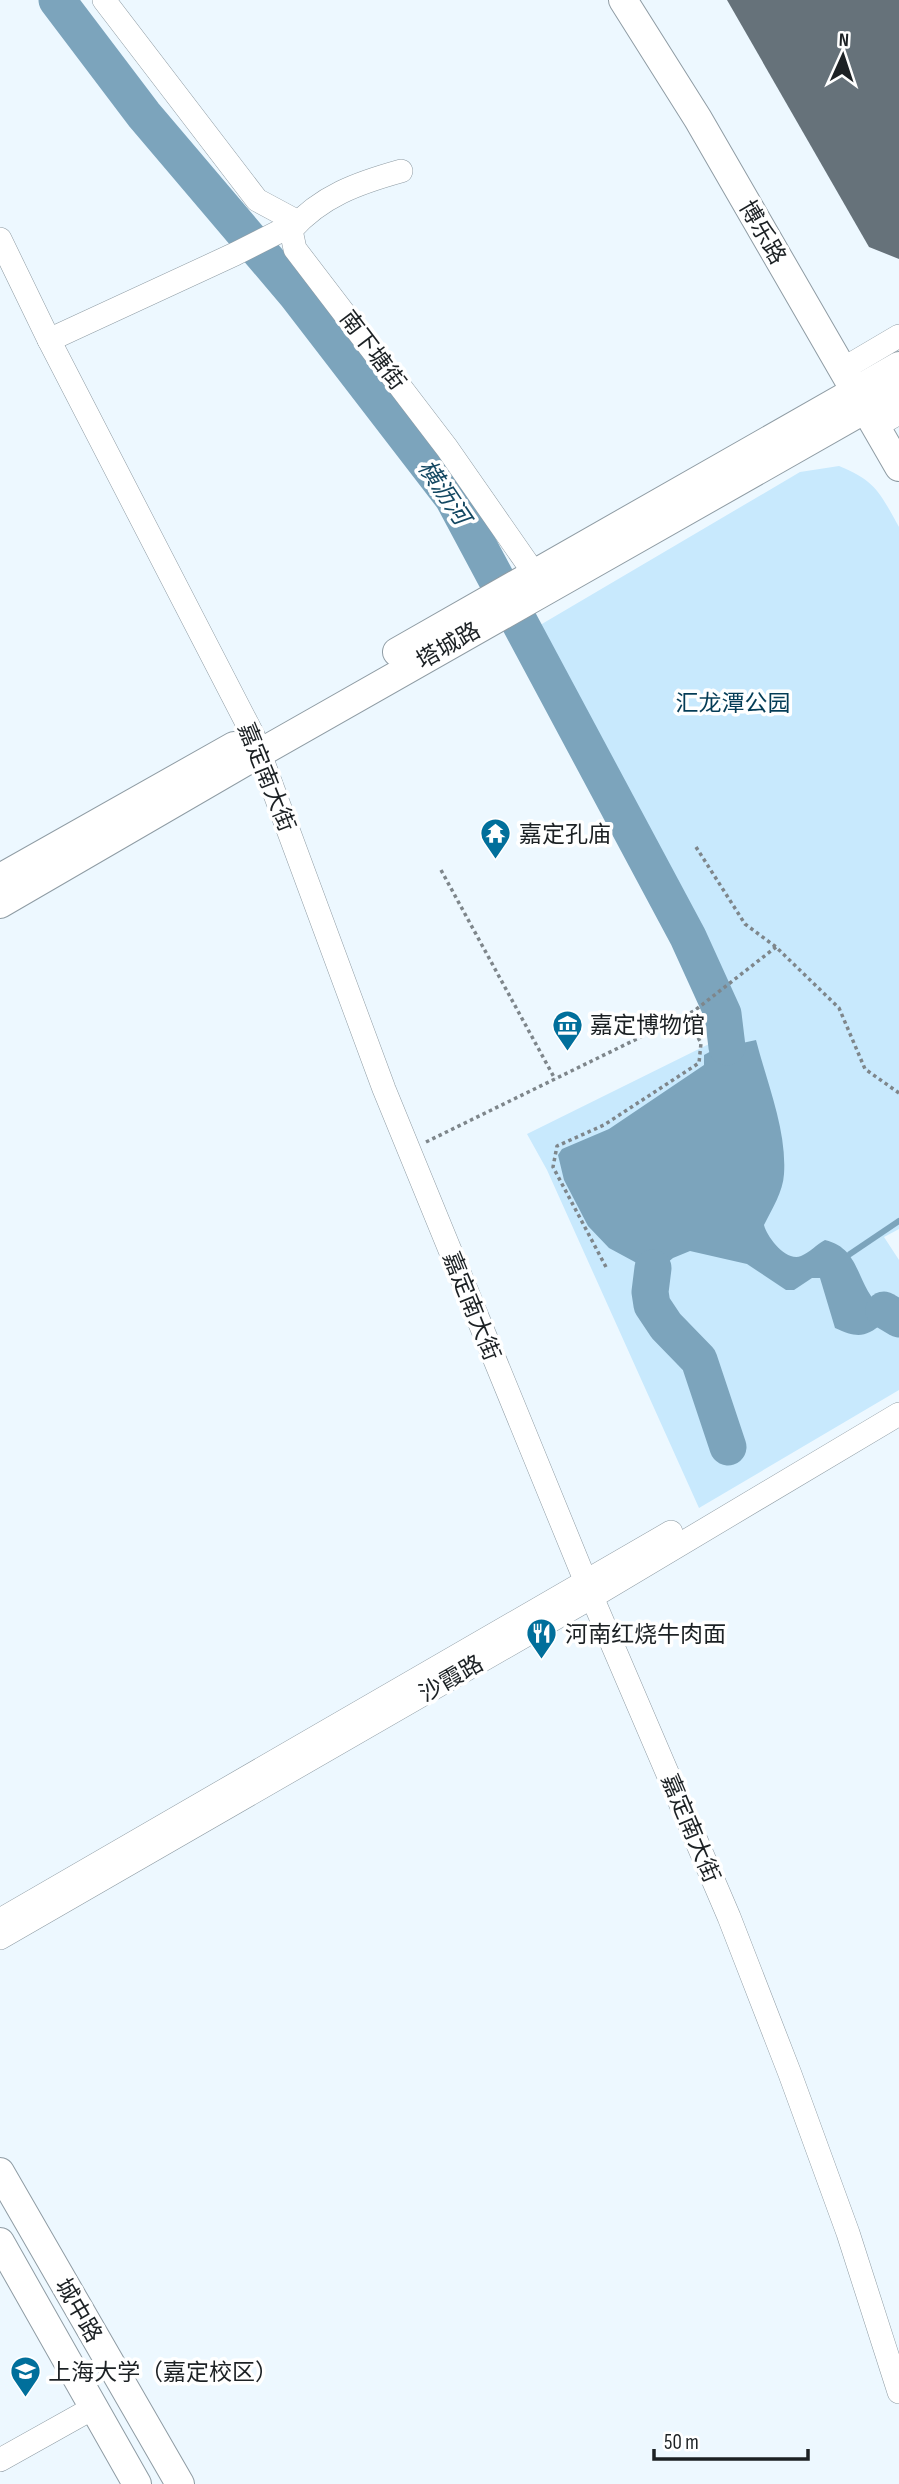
<svg xmlns="http://www.w3.org/2000/svg" width="899" height="2484" font-family="'Sofia Sans Condensed','Noto Sans SC',sans-serif">
<style>
.green{fill:#c8e9fd}
.water{fill:#7ca4bc}
.lines{fill:none;stroke-linecap:round;stroke-linejoin:round}
.stream{stroke:#7ca4bc;stroke-width:6}
.river{stroke:#7ca4bc;stroke-width:37}
.building{fill:#66727a}
.minor-casing{stroke:#8f9ca4;stroke-width:24}
.major-casing{stroke:#8f9ca4;stroke-width:30}
.path{stroke:#7e868b;stroke-width:3.5;stroke-dasharray:3.5 3.5;stroke-linecap:butt}
.minor{stroke:#fff;stroke-width:23}
.major{stroke:#fff;stroke-width:28}
.labels{text-anchor:middle;stroke-width:7;stroke-linejoin:round;paint-order:stroke}
.street-label{font-size:23px;fill:#1c2124;stroke:#fff}
.park-label{font-size:23px;fill:#043c56;stroke:#fff}
.poi-label{font-size:23px;fill:#1c2124;stroke:#fff;text-anchor:start}
.water-label{font-size:24px;font-style:italic;fill:#144862;stroke:#fff}
</style>
<rect width="100%" height="100%" fill="#edf8ff"/>
<path class="green" d="M839 466C876 481 880 493 899 527V1229L884 1237 899 1260V1390L699 1508 547 1170 527 1134 713 1042 688 969 513 641 800 472Z"/>
<path class="water" d="M756 1040C767 1083 787 1130 784 1174 783 1192 772 1209 764 1225 767 1237 786 1262 801 1256 809 1253 817 1244 825 1240 863 1249 855 1288 884 1310L883 1323C865 1338 857 1338 835 1328L820 1278H812L794 1290H786L747 1264 690 1251 673 1258 661 1268H646L609 1248 588 1226 564 1180 558 1155 562 1149 609 1129 704 1065V1055L715 1049Z"/>
<g class="lines">
<polyline class="stream" points="850,1254 899,1221"/>
<g class="river">
<polyline points="57,0 144,115 296,294 453,498 688,937 723,1014 727,1047"/>
<polyline points="653,1268 650,1292 652,1305 666,1326 699,1360 728,1447"/>
<polyline points="884,1310 899,1319"/>
</g>
</g>
<polygon class="building" points="727,0 899,0 899,259 869,247"/>
<g class="lines">
<defs>
<g id="minor">
<polyline points="104,0 257,200 298,222"/>
<path d="M401 171C358 183 321 196 291 230L295 249 447 448 534 573"/>
<polyline points="0,239 49,340 253,735 384,1089 592,1597 729,1917 790,2074 848,2233 899,2392"/>
<polyline points="49,340 235,254 298,222"/>
<polyline points="843,369 899,336"/>
<polyline points="876,426 899,413"/>
<polyline points="0,1920 671,1532"/>
<polyline points="0,1938 592,1597 899,1414"/>
<polyline points="0,2460 93,2408"/>
</g>
<g id="major">
<polyline points="623,0 698,119 899,467"/>
<polyline points="397,652 899,366"/>
<polyline points="0,878 234,746"/>
<polyline points="0,904 260,753 899,390"/>
<polyline points="0,2172 180,2484"/>
<polyline points="0,2242 137,2484"/>
</g>
</defs>
<use href="#minor" class="minor-casing"/>
<use href="#major" class="major-casing"/>
<g class="path">
<polyline points="696,847 745,924 776,947 839,1008 865,1069 899,1093"/>
<polyline points="441,870 555,1079"/>
<polyline points="426,1142 694,1011 776,947"/>
<polyline points="606,1267 553,1167 557,1146 604,1125 699,1063 701,1043 686,1015"/>
</g>
<use href="#minor" class="minor"/>
<use href="#major" class="major"/>
</g>
<defs>
<symbol id="temple-pin" viewBox="-11 -11 22 30"><path d="M0 17L-7.5 6A9.5 9.5 0 1 1 7.5 6Z" fill="#016f9b" stroke="#fff"/><path d="M0-6L5-2H3V0L6.5 2.5H4V6H1.5V3h-3V6H-4V2.5H-6.5L-3 0V-2H-5Z" fill="#fff"/></symbol>
<symbol id="museum-pin" viewBox="-11 -11 22 30"><path d="M0 17L-7.5 6A9.5 9.5 0 1 1 7.5 6Z" fill="#016f9b" stroke="#fff"/><path d="M0-6L6-3V-2H-6V-3ZM-5-1h2V3h-2ZM-1-1h2V3h-2ZM3-1h2V3H3ZM-6 4H6V6H-6Z" fill="#fff"/></symbol>
<symbol id="restaurant-pin" viewBox="-11 -11 22 30"><path d="M0 17L-7.5 6A9.5 9.5 0 1 1 7.5 6Z" fill="#016f9b" stroke="#fff"/><path d="M-5-6h1v4h1v-4h1v4h1v-4h1v5L-1.5 .5V6h-2V.5L-5-1ZM5-6V6H3V1.5H1.5Q1.5-4 5-6Z" fill="#fff"/></symbol>
<symbol id="university-pin" viewBox="-11 -11 22 30"><path d="M0 17L-7.5 6A9.5 9.5 0 1 1 7.5 6Z" fill="#016f9b" stroke="#fff"/><path d="M0-5L7-2L0 1L-7-2ZM-4 1L0 2.5L4 1V4Q0 6-4 4Z" fill="#fff"/></symbol>
</defs>
<g fill-rule="evenodd">
<use href="#temple-pin" x="478" y="816" width="35" height="47"/>
<use href="#museum-pin" x="550" y="1008" width="35" height="47"/>
<use href="#restaurant-pin" x="524" y="1616" width="35" height="47"/>
<use href="#university-pin" x="8" y="2354" width="35" height="47"/>
</g>
<g class="labels">
<g class="street-label">
<text transform="translate(763 232) rotate(60)" y="8">博乐路</text>
<text transform="translate(373 350) rotate(53)" y="8">南下塘街</text>
<text transform="translate(448 645) rotate(-30)" y="8">塔城路</text>
<text transform="translate(267 777) rotate(68)" y="8">嘉定南大街</text>
<text transform="translate(472 1306) rotate(68)" y="8">嘉定南大街</text>
<text transform="translate(451 1678) rotate(-30)" y="8">沙霞路</text>
<text transform="translate(691 1828) rotate(67)" y="8">嘉定南大街</text>
<text transform="translate(79 2310) rotate(60)" y="8">城中路</text>
</g>
<g class="park-label">
<text x="733" y="711">汇龙潭公园</text>
</g>
<g class="poi-label">
<text x="519" y="842">嘉定孔庙</text>
<text x="590" y="1033">嘉定博物馆</text>
<text x="565" y="1642">河南红烧牛肉面</text>
<text x="48" y="2380">上海大学（嘉定校区）</text>
</g>
<g class="water-label">
<text transform="translate(444 492) rotate(56)" y="8">横沥河</text>
</g>
</g>
<g transform="translate(843 56) rotate(3)" stroke="#ffffff" stroke-width="5" paint-order="stroke">
<path d="M0-5L12 26L0 18L-12 26Z" fill="#1c2124"/>
<text y="-10" font-size="19" font-weight="bold" text-anchor="middle" fill="#1c2124">N</text>
</g>
<path d="M654 2449v10h154v-10" fill="none" stroke="#1c2124" stroke-width="3.5"/>
<text x="664" y="2449" font-size="21" fill="#1c2124" stroke="#ffffff" stroke-width="5" paint-order="stroke">50 m</text>
</svg>
